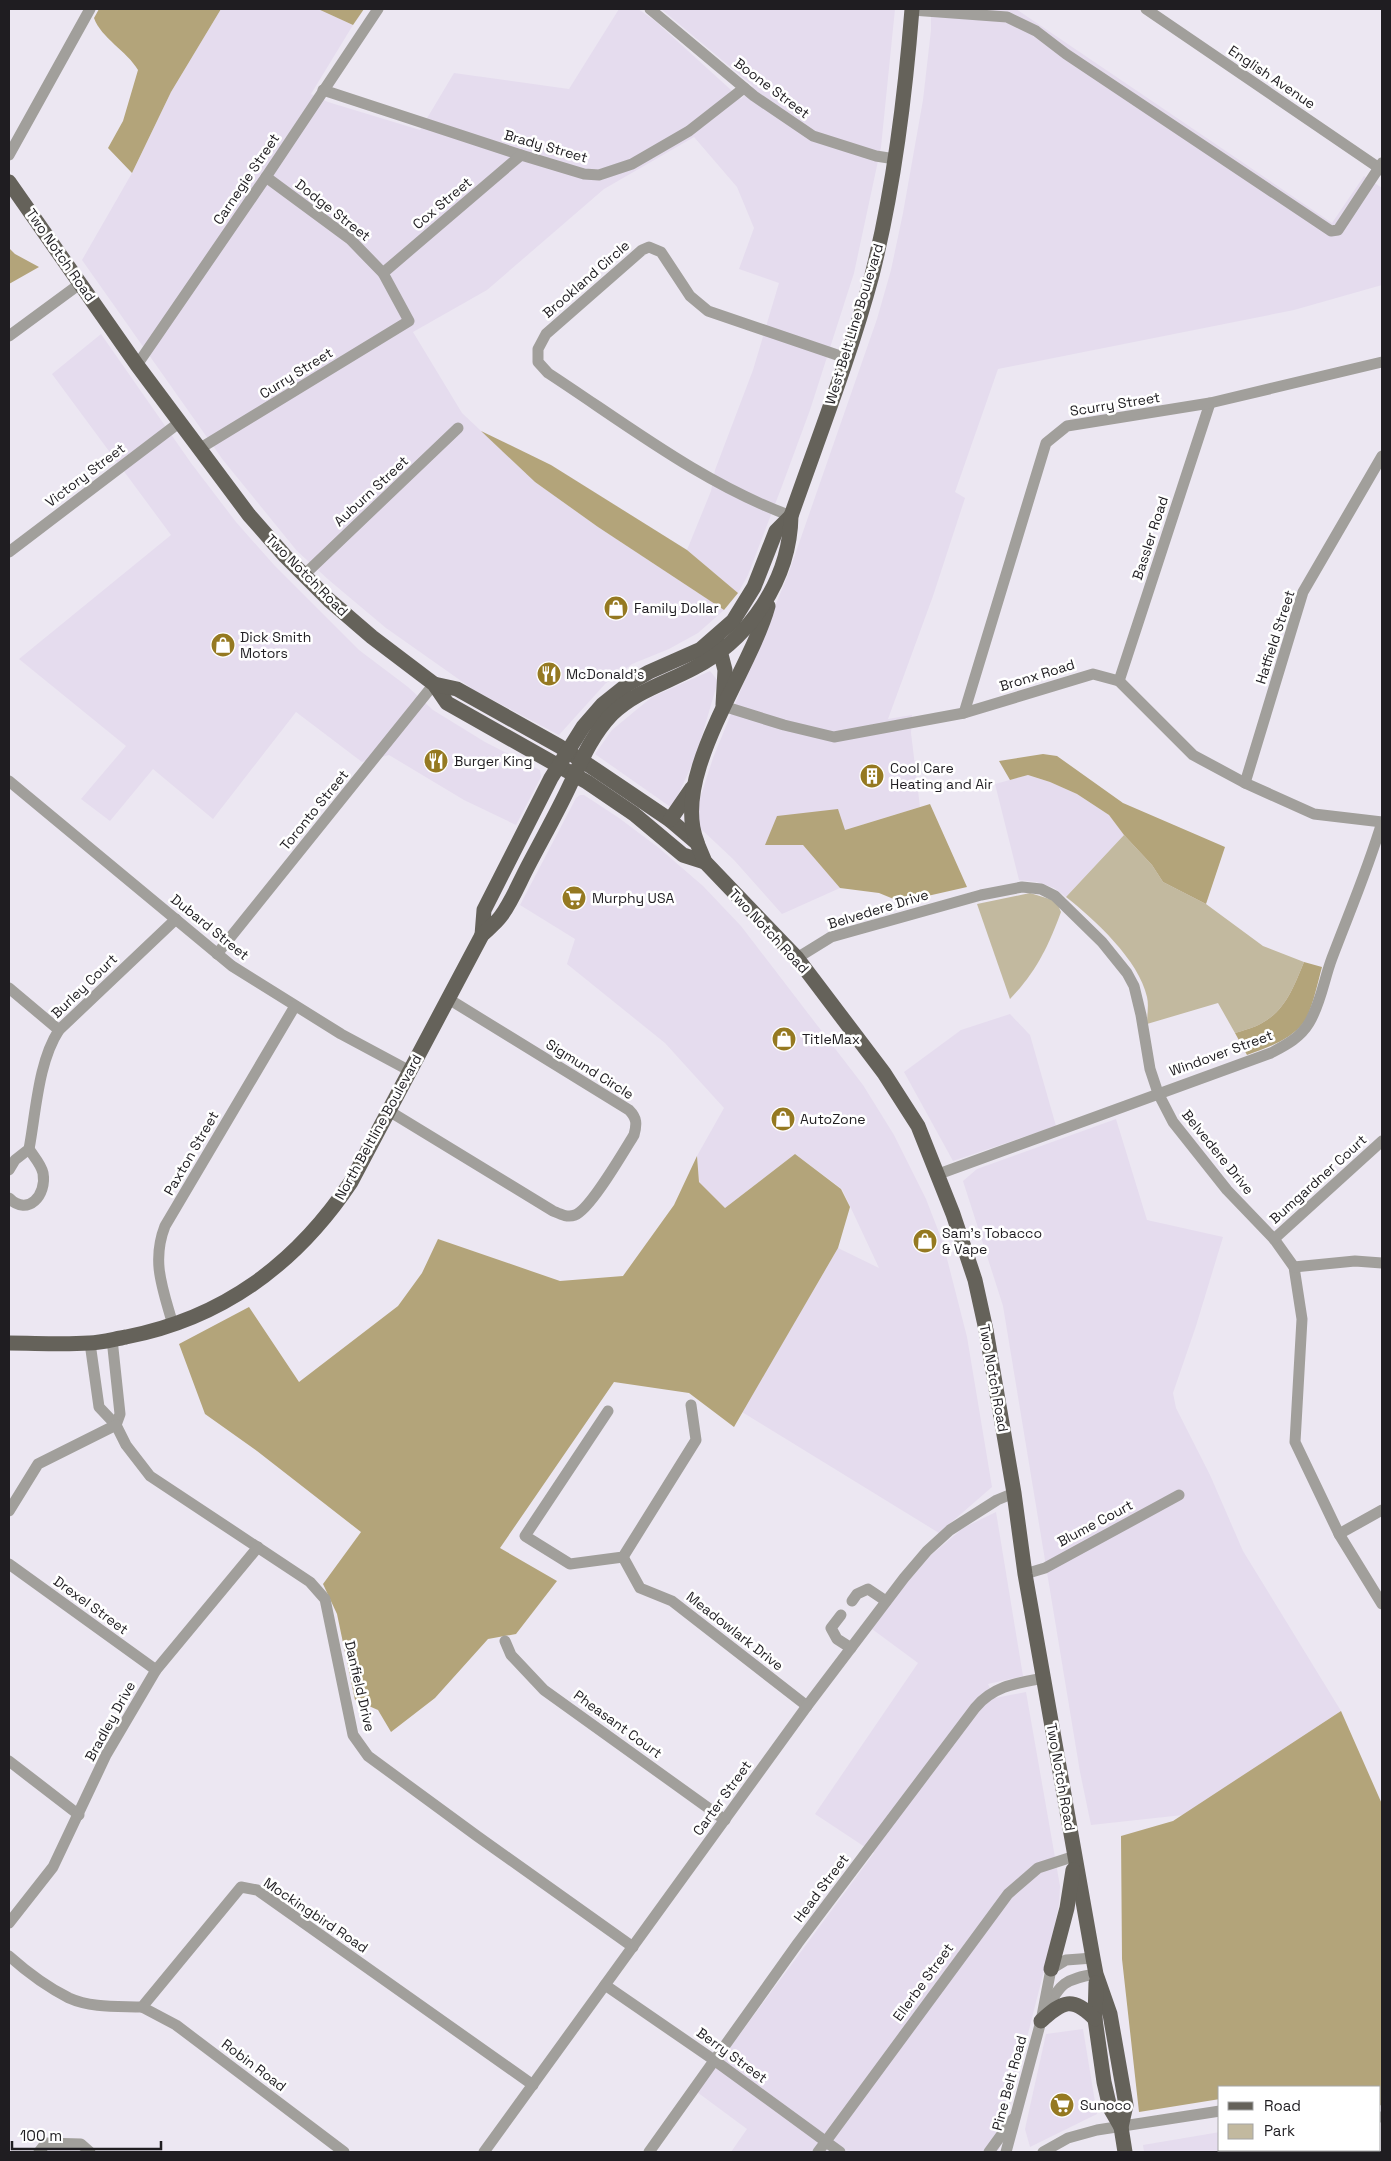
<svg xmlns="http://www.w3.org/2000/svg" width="1391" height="2161" font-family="'Space Grotesk',sans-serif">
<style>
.built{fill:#e5dcee}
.green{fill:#c2b99f}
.forest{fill:#b3a47a}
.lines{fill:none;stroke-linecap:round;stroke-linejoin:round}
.minor{stroke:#a19f9b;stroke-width:11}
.major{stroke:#65625a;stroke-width:15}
.labels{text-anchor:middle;stroke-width:5;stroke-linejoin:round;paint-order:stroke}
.street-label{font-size:14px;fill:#1f1d21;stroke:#fff}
.poi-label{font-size:14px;fill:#1f1d21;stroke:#fff;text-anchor:start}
</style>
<rect width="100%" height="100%" fill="#ece7f2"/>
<g class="built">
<polygon points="221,9 318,9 353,25 311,94 328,102 420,130 454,73 569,89 619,9 638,9 654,20 741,99 753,86 661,9 895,9 881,147 854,273 810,410 782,486 748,575 738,593 687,550 711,491 715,470 753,370 779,283 739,269 754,228 737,187 694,137 604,189 487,290 413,332 462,413 535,482 598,527 724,610 698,633 669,649 632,664 605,684 559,735 474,690 386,628 330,581 297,551 223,460 82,260 132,173 171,92"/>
<polygon points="931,9 1016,9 1332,223 1364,176 1382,188 1382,285 1294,310 998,369 955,492 965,498 933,596 888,719 912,715 911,733 920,807 845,830 765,845 803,845 840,888 782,914 734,860 699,827 695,814 713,758 789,572 877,319 891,270 903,213 923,100 931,30"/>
<polygon points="101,334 191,463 236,522 274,565 359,650 408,687 433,710 485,742 540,770 541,777 516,825 464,800 389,755 362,762 296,712 213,819 153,769 110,821 81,799 126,746 19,659 171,535 52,374"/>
<polygon points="710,671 718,681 696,756 672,808 595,754 612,730 652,697"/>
<polygon points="1028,775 1050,782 1077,794 1109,815 1124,835 1066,897 1054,888 1037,882 1019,880 995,784"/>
<polygon points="580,795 584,795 619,818 659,848 703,886 741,926 863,1085 894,1135 926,1199 943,1243 967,1337 992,1487 939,1533 742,1412 838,1248 879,1268 842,1189 795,1154 725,1208 699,1182 697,1156 724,1108 665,1043 567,964 575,939 520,905 576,798"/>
<polygon points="1010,1014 1030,1035 1056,1126 953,1161 904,1072 961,1030"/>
<polygon points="1116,1119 1147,1220 1223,1237 1196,1326 1173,1393 1176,1408 1210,1475 1243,1551 1341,1711 1183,1815 1091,1825 1080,1772 1003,1306 963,1181 977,1169"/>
<polygon points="996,1512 1023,1676 988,1684 995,1698 1026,1692 1060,1886 1059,1904 1052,1939 998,2152 731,2152 747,2129 697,2092 874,1853 815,1814 918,1663 872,1629 899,1592 930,1556 963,1528"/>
<polygon points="1083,2029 1097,2114 1030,2147 1025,2129 1046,2034"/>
<polygon points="1220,2132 1220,2150 1308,2150 1306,2152 1144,2152 1143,2145"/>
</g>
<g class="green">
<path d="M1124 835 1152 865 1163 882 1206 904 1263 946 1304 962C1294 986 1286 1010 1262 1023 1254 1028 1244 1030 1235 1033L1218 1003 1147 1024C1147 1015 1149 1005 1147 997 1139 960 1094 919 1066 897Z"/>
<path d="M1030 893 1056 901 1061 912C1048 947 1036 972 1010 999L977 904Z"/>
</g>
<g class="forest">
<path d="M99 9H221L171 92 132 173 108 148 123 121 138 70C127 51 101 38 94 18Z"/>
<polygon points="318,9 364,9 353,25"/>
<polygon points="9,248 15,254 39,267 9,284"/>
<polygon points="481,431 551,465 687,550 738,593 724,610 598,527 535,482"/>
<polygon points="1043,754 1057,756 1123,803 1225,847 1206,904 1163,882 1152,865 1124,835 1109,815 1077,794 1050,782 1028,775 1010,780 999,761"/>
<polygon points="930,804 967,887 901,902 879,893 840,888 803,845 765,845 777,816 838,809 845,830"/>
<path d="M1304 962 1322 967C1318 981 1312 1011 1304 1022 1291 1040 1266 1048 1247 1055L1235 1033C1244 1030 1254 1028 1262 1023 1286 1010 1294 986 1304 962Z"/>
<polygon points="795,1154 841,1189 850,1207 838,1248 734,1427 689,1393 614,1382 500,1548 557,1581 516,1634 488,1639 435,1698 391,1732 378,1710 355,1700 337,1614 323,1584 361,1532 257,1451 205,1414 179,1344 249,1307 299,1382 398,1306 422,1273 438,1239 560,1281 623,1276 674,1205 697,1156 699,1182 725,1208"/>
<polygon points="1341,1711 1382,1804 1382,2106 1380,2105 1380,2087 1220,2087 1220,2099 1139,2112 1122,1959 1121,1836 1173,1821"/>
</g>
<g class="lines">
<g class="minor">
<polyline points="650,9 754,96 813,136 876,156 895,159"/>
<polyline points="1146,9 1382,170"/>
<polyline points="912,10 1007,17 1036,31 1066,54 1331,231 1338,230 1382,163"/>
<polyline points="323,90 521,155 584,174 599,175 632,164 689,131 744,88"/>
<polyline points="9,155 90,9"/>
<polyline points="383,273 521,155"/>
<polyline points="9,336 81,283"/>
<polyline points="137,365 266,177 378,9"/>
<polyline points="199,449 409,321 383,273 350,239 266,177"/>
<path d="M791 516C703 484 626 424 548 373L538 362V349L546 334 642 250 649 247 661 252 690 296 708 311 846 358"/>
<polyline points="9,552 180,422"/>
<polyline points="304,575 458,428"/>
<polyline points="1119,681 1210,403"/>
<polyline points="723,706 784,725 834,737 964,713 1093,674 1119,681 1193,755 1245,783 1314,814 1382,822"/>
<polyline points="964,713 1046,443 1067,426 1210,403 1382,362"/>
<polyline points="9,781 232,966 341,1034 410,1071"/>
<polyline points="1245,783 1303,592 1382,456"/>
<polyline points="217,954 434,684"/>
<polyline points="797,958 831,937 981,895 1022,887 1041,889 1055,896 1102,942 1127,973 1134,986 1141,1015 1150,1069 1158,1093 1173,1122 1227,1190 1274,1239 1294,1267 1302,1319 1295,1442 1339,1534 1382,1604"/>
<polyline points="9,988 59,1030"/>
<path d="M389 1111 553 1211C560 1214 567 1218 575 1215 590 1210 624 1151 634 1135 637 1124 637 1118 629 1110L447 998"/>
<path d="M9 1170 15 1160 29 1149C36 1112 38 1062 59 1030L176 919"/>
<path d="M936 1175 1271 1053C1286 1045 1300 1038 1309 1023 1321 1003 1324 979 1332 958 1349 913 1368 869 1382 822"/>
<path d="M9 1198C28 1217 47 1195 43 1173 41 1164 34 1157 29 1149"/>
<polyline points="1274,1239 1382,1141"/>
<polyline points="1294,1267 1355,1261 1382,1263"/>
<path d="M173 1325C163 1289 151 1262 165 1226L295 1006"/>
<polyline points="112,1339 120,1414 116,1425"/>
<polyline points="90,1343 99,1407 116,1425 126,1445 150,1476 310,1582 325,1599 353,1735 368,1756 477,1836 633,1947"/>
<polyline points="608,1411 525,1536 570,1564 623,1557 696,1440 691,1405"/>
<polyline points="9,1511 38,1464 116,1425"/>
<polyline points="1339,1534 1382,1510"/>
<polyline points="623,1557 640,1588 672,1601 807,1706"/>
<polyline points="9,1564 156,1670"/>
<polyline points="1025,1574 1045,1568 1179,1495"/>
<polyline points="852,1601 857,1594 868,1589 886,1601"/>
<polyline points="841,1615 831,1628 837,1639 851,1648"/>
<polyline points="505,1641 511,1655 544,1690 725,1820"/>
<polyline points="9,1761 79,1815"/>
<polyline points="9,1923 53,1867 106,1755 156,1670 258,1547"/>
<path d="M9 1956C27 1972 47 1987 69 1998 91 2008 119 2006 142 2007L241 1887 257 1890 533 2085"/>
<polyline points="605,1985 714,2060 840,2152"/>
<polyline points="142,2007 176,2025 344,2152"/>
<path d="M1046 2011C1060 1983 1065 1979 1096 1974"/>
<polyline points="1380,2117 1382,2117"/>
<polyline points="39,2152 46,2143 81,2144 90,2152"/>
<polyline points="484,2152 807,1706 904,1578 927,1551 950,1530 997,1500 1014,1493"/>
<path d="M649 2152 798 1943 975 1708C993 1686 1017 1683 1044 1678"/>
<polyline points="818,2152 1008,1894 1038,1868 1075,1856"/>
<polyline points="989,2152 1013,2119"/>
<polyline points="1006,2152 1041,2021 1051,1969 1066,1960 1093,1958"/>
<polyline points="1043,2152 1068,2138 1097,2130 1220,2111"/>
<polyline points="1331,2152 1332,2150"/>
</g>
<g class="major">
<polyline points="9,182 137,365 249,515 285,556 329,600 372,637 434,684 447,703 587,782 634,814 683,855 705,862"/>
<polyline points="718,643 725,670 723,705"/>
<polyline points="434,684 457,689 559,746 590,766 670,820 697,843 705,862 797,958 884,1073 918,1126 953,1214 975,1280 986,1330 1014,1493 1025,1574 1093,1958 1096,1974 1110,2014 1126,2105 1121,2127 1125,2152"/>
<polyline points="670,820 692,788"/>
<path d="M697 842C670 776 750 672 768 606"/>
<polyline points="482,935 484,910 551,778 583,727 603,704 628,684 649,672 701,649 733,621 754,587 776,531 791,516"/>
<path d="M9 1343C35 1343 62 1345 89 1343 101 1343 114 1339 126 1337 224 1318 296 1264 351 1182L482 935C488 929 496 923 501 916 512 901 519 883 528 866 542 839 557 813 570 785 582 759 592 735 612 714 636 691 666 683 694 668 750 639 790 579 791 516 819 436 850 357 872 275 894 188 905 98 912 9"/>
<polyline points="1051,1969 1067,1908 1073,1870"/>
<polyline points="1096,1983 1095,2019 1104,2082 1110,2108 1121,2127"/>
<path d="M1041 2021C1063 2001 1072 1996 1095 2019"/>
</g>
</g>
<defs>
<symbol id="shop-disc" viewBox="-11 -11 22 22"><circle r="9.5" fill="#957921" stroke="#fff"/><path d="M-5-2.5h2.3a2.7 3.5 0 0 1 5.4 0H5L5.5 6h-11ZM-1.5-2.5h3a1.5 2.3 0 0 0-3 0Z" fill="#fff"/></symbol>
<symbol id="restaurant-disc" viewBox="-11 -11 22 22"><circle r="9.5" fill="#957921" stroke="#fff"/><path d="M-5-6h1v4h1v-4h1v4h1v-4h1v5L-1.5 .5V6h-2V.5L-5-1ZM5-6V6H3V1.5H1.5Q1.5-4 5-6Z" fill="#fff"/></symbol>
<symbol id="building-disc" viewBox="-11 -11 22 22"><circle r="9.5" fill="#957921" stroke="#fff"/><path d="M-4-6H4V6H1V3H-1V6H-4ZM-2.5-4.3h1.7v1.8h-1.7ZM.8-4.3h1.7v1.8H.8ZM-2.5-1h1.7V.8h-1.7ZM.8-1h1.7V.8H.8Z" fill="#fff"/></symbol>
<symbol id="supermarket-disc" viewBox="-11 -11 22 22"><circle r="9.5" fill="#957921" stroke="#fff"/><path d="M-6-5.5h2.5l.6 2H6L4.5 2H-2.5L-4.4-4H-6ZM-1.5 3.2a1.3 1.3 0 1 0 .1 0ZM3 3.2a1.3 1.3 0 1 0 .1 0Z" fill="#fff"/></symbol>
</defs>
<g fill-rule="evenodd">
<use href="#shop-disc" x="602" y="594" width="28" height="28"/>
<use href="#shop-disc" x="209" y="631" width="28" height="28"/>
<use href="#restaurant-disc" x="535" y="660" width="28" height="28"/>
<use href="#restaurant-disc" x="422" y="747" width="28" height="28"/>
<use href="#building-disc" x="858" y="762" width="28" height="28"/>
<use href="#supermarket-disc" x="560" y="884" width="28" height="28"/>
<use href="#shop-disc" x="770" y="1025" width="28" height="28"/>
<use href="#shop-disc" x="769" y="1105" width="28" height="28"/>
<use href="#shop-disc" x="911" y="1227" width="28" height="28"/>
<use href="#supermarket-disc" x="1048" y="2091" width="28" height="28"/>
</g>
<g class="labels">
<g class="street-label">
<text transform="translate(1272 77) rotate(34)" y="5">English Avenue</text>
<text transform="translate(772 88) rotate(37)" y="5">Boone Street</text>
<text transform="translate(546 146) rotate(16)" y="5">Brady Street</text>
<text transform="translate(246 179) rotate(-56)" y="5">Carnegie Street</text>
<text transform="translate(442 203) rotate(-40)" y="5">Cox Street</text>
<text transform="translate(333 210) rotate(38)" y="5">Dodge Street</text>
<text transform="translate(61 255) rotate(55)" y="5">Two Notch Road</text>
<text transform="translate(586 279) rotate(-41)" y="5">Brookland Circle</text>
<text transform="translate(854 324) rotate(-73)" y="5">West Belt Line Boulevard</text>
<text transform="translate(296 373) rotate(-32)" y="5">Curry Street</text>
<text transform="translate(1115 404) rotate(-9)" y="5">Scurry Street</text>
<text transform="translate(85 475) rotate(-37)" y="5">Victory Street</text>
<text transform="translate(371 491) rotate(-43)" y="5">Auburn Street</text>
<text transform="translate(1150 538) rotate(-72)" y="5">Bassler Road</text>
<text transform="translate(307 575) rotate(45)" y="5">Two Notch Road</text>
<text transform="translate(1275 637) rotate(-72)" y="5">Hatfield Street</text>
<text transform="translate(1037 675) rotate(-17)" y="5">Bronx Road</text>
<text transform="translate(314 810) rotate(-51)" y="5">Toronto Street</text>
<text transform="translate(878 909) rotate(-17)" y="5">Belvedere Drive</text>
<text transform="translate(210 927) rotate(39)" y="5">Dubard Street</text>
<text transform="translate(769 931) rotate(47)" y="5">Two Notch Road</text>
<text transform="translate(84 986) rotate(-44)" y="5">Burley Court</text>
<text transform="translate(1221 1053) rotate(-20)" y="5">Windover Street</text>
<text transform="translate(590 1069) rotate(32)" y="5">Sigmund Circle</text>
<text transform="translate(378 1127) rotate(-61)" y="5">North Beltline Boulevard</text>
<text transform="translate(1218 1152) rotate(51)" y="5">Belvedere Drive</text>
<text transform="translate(191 1153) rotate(-60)" y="5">Paxton Street</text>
<text transform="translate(1318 1179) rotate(-42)" y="5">Bumgardner Court</text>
<text transform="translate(994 1378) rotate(80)" y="5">Two Notch Road</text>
<text transform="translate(1095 1523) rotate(-28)" y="5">Blume Court</text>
<text transform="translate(91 1605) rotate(36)" y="5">Drexel Street</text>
<text transform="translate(735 1631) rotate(38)" y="5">Meadowlark Drive</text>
<text transform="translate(360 1686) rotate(77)" y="5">Danfield Drive</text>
<text transform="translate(110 1721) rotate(-61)" y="5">Bradley Drive</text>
<text transform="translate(618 1724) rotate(36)" y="5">Pheasant Court</text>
<text transform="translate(1061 1777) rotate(80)" y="5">Two Notch Road</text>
<text transform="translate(722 1798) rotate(-54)" y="5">Carter Street</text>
<text transform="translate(821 1888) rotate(-53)" y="5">Head Street</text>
<text transform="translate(316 1915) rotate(34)" y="5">Mockingbird Road</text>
<text transform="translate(923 1982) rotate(-54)" y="5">Ellerbe Street</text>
<text transform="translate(732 2055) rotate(36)" y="5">Berry Street</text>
<text transform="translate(254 2065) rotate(37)" y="5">Robin Road</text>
<text transform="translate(1009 2083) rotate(-75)" y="5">Pine Belt Road</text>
</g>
<g class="poi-label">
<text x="634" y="613">Family Dollar</text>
<text x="240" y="642">Dick Smith<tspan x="240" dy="16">Motors</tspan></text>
<text x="566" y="679">McDonald's</text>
<text x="454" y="766">Burger King</text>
<text x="890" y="773">Cool Care<tspan x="890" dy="16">Heating and Air</tspan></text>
<text x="592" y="903">Murphy USA</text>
<text x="802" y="1044">TitleMax</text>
<text x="800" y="1124">AutoZone</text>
<text x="942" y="1238">Sam's Tobacco<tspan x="942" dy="16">&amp; Vape</tspan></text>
<text x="1080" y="2110">Sunoco</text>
</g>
</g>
<rect width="1391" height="2161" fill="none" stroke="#1f1d21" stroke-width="20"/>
<rect x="1218" y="2086" width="162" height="65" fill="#ffffff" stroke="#a5a5a6"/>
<rect x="1228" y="2102" width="25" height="8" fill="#65625a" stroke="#a5a5a6"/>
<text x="1264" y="2111" font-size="15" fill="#1f1d21">Road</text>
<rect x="1228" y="2124" width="25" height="15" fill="#c2b99f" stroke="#a5a5a6"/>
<text x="1264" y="2136" font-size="15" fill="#1f1d21">Park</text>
<path d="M12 2141v8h149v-8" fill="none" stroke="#1f1d21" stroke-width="2.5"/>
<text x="20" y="2141" font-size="15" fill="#1f1d21" stroke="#ffffff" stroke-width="4" paint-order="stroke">100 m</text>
</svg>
